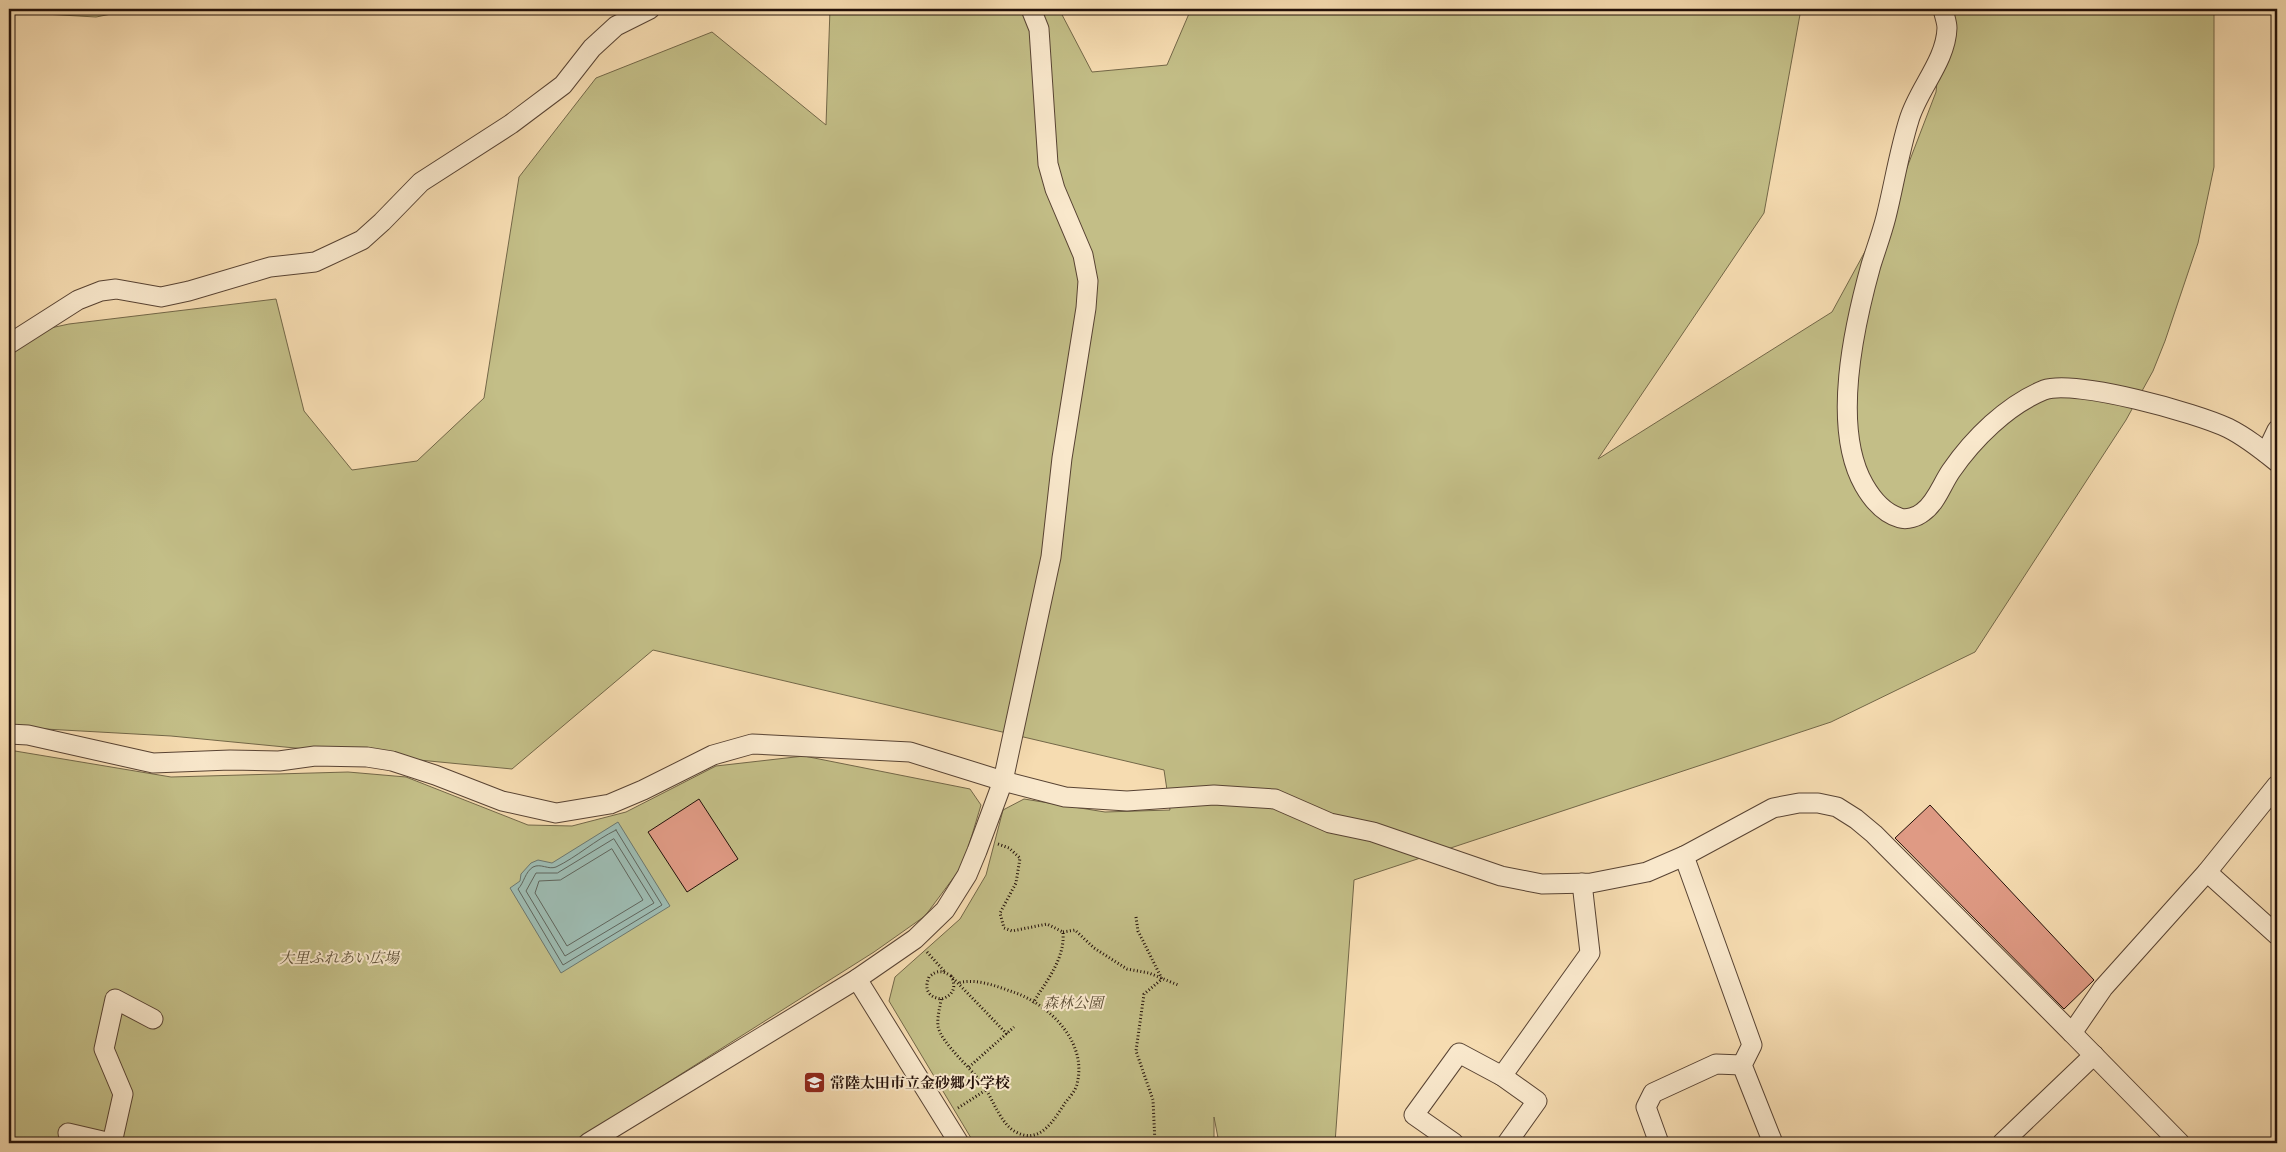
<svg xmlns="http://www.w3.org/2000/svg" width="2286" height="1152" font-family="'Sorts Mill Goudy','Noto Serif JP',serif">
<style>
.green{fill:#c3be87;stroke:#736748}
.water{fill:#9dbab0;stroke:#6c766d}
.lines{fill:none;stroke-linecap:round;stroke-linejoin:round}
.shore{stroke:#60655c;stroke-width:1}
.building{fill:#df9a84;stroke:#231009}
.minor-casing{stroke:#584333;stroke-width:21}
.path{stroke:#231009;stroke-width:3;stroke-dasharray:1 2.5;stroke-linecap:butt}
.minor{stroke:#f9e8cc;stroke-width:19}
.labels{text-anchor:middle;stroke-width:4;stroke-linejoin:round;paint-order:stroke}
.park-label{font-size:15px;font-style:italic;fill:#5b4d35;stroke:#f9e8cc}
.poi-label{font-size:15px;font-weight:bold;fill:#231009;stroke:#f9e8cc;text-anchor:start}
</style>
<rect width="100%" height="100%" fill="#f6dcb1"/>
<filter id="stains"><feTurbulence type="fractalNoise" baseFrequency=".004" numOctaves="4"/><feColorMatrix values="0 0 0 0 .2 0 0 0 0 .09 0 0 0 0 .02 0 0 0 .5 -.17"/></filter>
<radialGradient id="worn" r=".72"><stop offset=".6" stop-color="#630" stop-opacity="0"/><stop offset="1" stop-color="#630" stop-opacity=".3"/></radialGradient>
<g class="green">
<polygon points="9,9 137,9 96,17 9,12"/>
<polygon points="830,9 1059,9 1092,72 1167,65 1191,9 1801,9 1764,213 1598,459 1832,312 1898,191 1936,92 1944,9 2214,9 2214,167 2198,243 2165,341 2153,371 2126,420 1975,652 1831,722 1354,880 1335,1143 1219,1143 1214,1117 1214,1143 974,1143 889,1001 895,977 960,919 986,875 1003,810 1024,799 1105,812 1170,810 1164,770 653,650 512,769 171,736 9,727 9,337 69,324 276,299 304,411 352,470 417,461 484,398 519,177 596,78 712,32 826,125"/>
<polygon points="9,750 171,777 348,772 406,777 528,825 572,826 626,812 716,766 804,756 970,789 981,805 963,865 925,916 874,952 572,1143 88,1143 72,1139 9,1138"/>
</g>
<polygon class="water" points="618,822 670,906 561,973 510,888 520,881 521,874 531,863 538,860 552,863"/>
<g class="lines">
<g class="shore">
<path d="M616 830 662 905 563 965 518 889C524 883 525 872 533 867 541 863 548 870 556 867 577 857 595 840 616 830Z"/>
<polygon points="614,839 654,903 565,956 526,891 536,873 557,873"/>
<polygon points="612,849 643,900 567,946 535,893 539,881 560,880"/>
</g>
</g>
<g class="building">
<polygon points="699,799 738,859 687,892 648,832"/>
<polygon points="1930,805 2094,980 2064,1009 1895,838"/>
</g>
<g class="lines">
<defs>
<g id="minor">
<path d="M1943 9C1944 15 1947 22 1947 28 1946 61 1918 89 1909 120 1899 152 1894 185 1886 217 1882 233 1876 249 1871 265 1854 326 1831 427 1864 485 1872 499 1883 513 1900 518 1907 520 1917 517 1923 512 1936 503 1942 484 1951 471 1973 439 2007 405 2044 390 2075 379 2197 413 2228 428 2246 437 2261 449 2277 462"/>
<polyline points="9,344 78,300 101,291 116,289 161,297 189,291 270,267 315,262 362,240 382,222 421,182 511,124 563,85 592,48 616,26 650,9"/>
<polyline points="2266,453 2277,430"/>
<polyline points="9,734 28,735 153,763 230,760 279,761 315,756 367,757 392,761 435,775 502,801 556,813 610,804 643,790 713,755 752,744 910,752 1003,781 1065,797 1127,801 1214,795 1275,799 1330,823 1373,832 1501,876 1542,884 1591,883 1647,872 1684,856 1773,808 1799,803 1818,803 1837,807 1856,819 1874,834 2072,1033"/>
<polyline points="1684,856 1752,1045 1742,1065 1773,1143"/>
<polyline points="2207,872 2277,935"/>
<polyline points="857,979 959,1143"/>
<polyline points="1502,1076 1590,953 1582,883"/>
<polyline points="68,1133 111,1143"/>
<polyline points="112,1143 123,1094 104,1049 115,999 153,1019"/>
<polyline points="588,1143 857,979 915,939 945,910 967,875 977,851 1003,781 1051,557 1062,458 1086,308 1088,281 1083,255 1055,189 1048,164 1039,29 1031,9"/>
<polyline points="1454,1143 1414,1115 1459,1053 1502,1076 1537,1101 1507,1143"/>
<polyline points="1659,1143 1646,1107 1653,1093 1716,1064 1742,1065"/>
<polyline points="2002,1143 2094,1055"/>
<polyline points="2180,1143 2072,1033 2103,988 2207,872 2277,785"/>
</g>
</defs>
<use href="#minor" class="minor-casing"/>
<g class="path">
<path d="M998 844 1009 848 1020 858 1016 883 1000 913 1004 928 1012 931 1047 924 1063 932C1065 959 1047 980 1033 1003"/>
<polyline points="1136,917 1138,931 1162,979 1144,994 1136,1051 1153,1100 1155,1143"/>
<polyline points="1063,932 1075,930 1094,948 1127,969 1149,973 1178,985"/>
<polyline points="927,952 945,972"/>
<path d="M951 976C957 987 953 996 941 999 928 997 924 989 929 977 937 970 942 970 951 976L1007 1034"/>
<path d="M941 999C940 1008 937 1017 938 1026 941 1044 975 1071 986 1089 994 1103 1002 1125 1016 1132 1040 1145 1054 1120 1065 1103 1069 1098 1076 1090 1077 1084 1088 1042 1049 1004 1013 992 996 986 976 978 958 983"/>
<polyline points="969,1067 1014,1027"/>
<polyline points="958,1108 986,1090"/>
</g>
<use href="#minor" class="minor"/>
</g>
<defs>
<symbol id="school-square" viewBox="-11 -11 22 22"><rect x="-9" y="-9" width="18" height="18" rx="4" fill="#8f2418" stroke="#f9e8cc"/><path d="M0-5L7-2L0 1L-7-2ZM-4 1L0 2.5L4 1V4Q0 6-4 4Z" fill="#fff"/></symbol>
</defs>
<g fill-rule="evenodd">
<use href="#school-square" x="802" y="1070" width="25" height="25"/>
</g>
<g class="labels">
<g class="park-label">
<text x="339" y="963">大里ふれあい広場</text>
<text x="1073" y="1008">森林公園</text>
</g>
<g class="poi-label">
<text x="830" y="1088">常陸太田市立金砂郷小学校</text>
</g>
</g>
<rect width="2286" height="1152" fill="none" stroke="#f6dcb1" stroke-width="30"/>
<rect x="10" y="10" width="2266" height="1132" fill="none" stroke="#231009" stroke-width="2.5"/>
<rect x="15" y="15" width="2256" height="1122" fill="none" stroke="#231009"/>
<rect width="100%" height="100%" filter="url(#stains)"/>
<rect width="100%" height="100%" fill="url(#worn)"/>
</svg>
